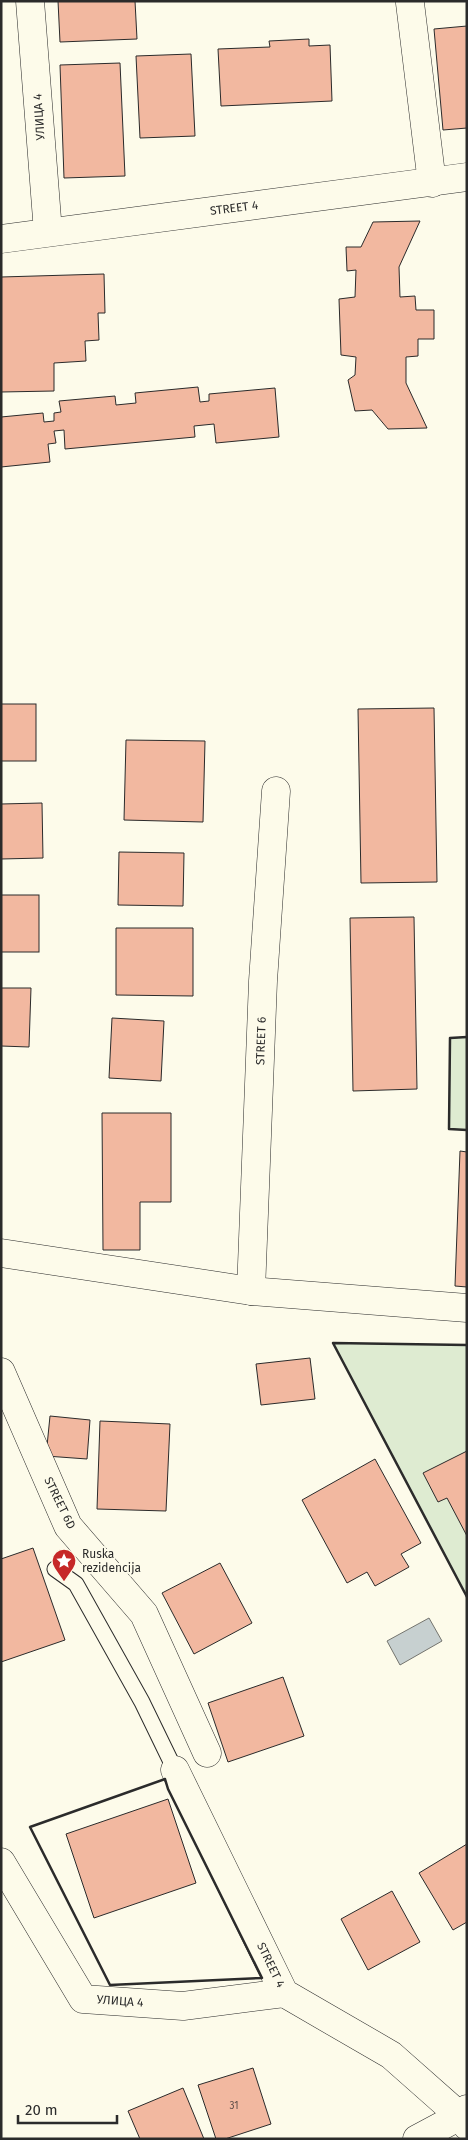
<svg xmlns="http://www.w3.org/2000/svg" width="468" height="2140" font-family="'Fira Sans',sans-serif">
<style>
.green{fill:#deebd1;stroke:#74746e}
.water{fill:#c7d0d0;stroke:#74746e}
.building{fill:#f2b8a0;stroke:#2b2b2b}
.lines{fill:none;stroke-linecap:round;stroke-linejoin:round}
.service-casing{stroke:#2b2b2b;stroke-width:17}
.minor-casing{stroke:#2b2b2b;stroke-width:29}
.service{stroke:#fdfbea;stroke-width:15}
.minor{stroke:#fdfbea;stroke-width:28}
.wall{stroke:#2b2b2b;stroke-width:2.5}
.labels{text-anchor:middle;stroke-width:4;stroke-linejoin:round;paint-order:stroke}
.number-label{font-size:10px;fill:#5d4e48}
.street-label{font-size:12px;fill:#2b2b2b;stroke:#fdfbea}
.poi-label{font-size:12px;fill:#2b2b2b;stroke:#fdfbea;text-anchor:start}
</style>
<rect width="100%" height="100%" fill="#fdfbea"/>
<g class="green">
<polygon points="467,1037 467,1130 449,1129 450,1038"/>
<polygon points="333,1343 467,1345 467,1597"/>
</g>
<polygon class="water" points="429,1618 442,1641 400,1665 387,1641"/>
<g class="building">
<polygon points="58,1 135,1 137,39 60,42"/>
<polygon points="467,26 467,128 443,130 434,29"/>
<polygon points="309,39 309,46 330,45 332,101 221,106 218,49 270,47 269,41"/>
<polygon points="191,54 195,136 140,138 136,56"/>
<polygon points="120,63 125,176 64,178 60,65"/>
<polygon points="420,221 399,267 400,297 415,296 416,310 434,310 434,339 418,339 418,356 406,357 406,383 427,428 388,429 372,410 355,411 348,380 355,375 356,357 341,355 339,299 355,297 356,270 347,271 346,247 361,247 373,222"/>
<polygon points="104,274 105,313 98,313 99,340 85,341 86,361 54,363 54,391 1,392 1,277"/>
<polygon points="198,387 200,402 209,401 209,394 275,388 279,437 216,443 214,424 194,426 195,437 65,449 64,430 54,431 56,443 48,444 50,462 1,467 1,417 43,413 44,422 54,421 54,413 61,412 59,401 115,396 116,405 136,403 135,393"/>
<rect x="1" y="704" width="35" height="57"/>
<polygon points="434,708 437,882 361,883 358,709"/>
<polygon points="126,740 205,741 203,822 124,820"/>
<polygon points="42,803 43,858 1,859 1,804"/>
<polygon points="119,852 184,853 183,906 118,905"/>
<rect x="1" y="895" width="38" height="57"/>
<polygon points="414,917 417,1089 353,1091 350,918"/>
<polygon points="116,928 193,928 193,996 116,995"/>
<polygon points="1,988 31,988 29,1047 1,1046"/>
<polygon points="112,1018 164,1021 161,1081 109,1078"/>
<polygon points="102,1113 171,1113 171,1202 140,1202 140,1250 103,1250"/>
<polygon points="460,1151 467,1152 467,1287 455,1286"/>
<polygon points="310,1358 315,1399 261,1405 256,1364"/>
<polygon points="50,1416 90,1420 87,1459 46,1456"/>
<polygon points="100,1421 170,1424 166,1511 97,1509"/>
<polygon points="467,1451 467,1536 447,1498 438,1502 423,1473"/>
<polygon points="375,1459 421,1543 401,1554 409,1567 375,1586 367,1572 347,1583 302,1500"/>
<polygon points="33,1548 65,1640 1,1662 1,1559"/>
<polygon points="220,1563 252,1623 194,1654 162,1593"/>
<polygon points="283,1677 304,1736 228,1762 208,1703"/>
<polygon points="168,1799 196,1883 94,1918 66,1834"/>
<polygon points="467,1844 467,1922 453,1930 419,1873"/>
<polygon points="392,1891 420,1942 368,1970 341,1919"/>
<polygon points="253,2068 271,2124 225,2139 216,2139 198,2085"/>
<polygon points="183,2088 204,2139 140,2139 128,2111"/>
</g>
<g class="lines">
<defs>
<polyline id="service" points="55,1569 76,1584 142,1702 175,1770"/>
<g id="minor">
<polyline points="30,1 48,232"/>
<polyline points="410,3 432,183"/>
<polyline points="1,239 467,177"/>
<polyline points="1,1253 251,1291 467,1308"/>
<polyline points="251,1291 263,981 276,791"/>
<polyline points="1,1372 68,1526 144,1614 207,1753"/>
<polyline points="175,1770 284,1993 391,2055 460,2116 467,2126"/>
<polyline points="1,1862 83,1999 183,2006 284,1993"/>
<polyline points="417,2139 460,2116 467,2109"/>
</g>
</defs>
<use href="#service" class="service-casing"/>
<use href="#minor" class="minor-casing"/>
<use href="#service" class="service"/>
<use href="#minor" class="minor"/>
<g class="wall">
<polyline points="467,1037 450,1038 449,1129 467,1130"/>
<polyline points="467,1345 333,1343 467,1597"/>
<polygon points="165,1779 168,1789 262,1978 110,1985 30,1827"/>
</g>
</g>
<defs>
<symbol id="sight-pin" viewBox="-11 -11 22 30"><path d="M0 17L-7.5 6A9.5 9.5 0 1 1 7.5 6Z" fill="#c62828" stroke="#fdfbea"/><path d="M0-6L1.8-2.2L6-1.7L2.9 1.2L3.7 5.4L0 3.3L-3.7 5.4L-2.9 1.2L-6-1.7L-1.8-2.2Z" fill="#fff"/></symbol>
</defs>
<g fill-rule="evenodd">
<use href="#sight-pin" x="50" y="1547" width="28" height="38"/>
</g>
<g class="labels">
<g class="number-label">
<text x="234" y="2109">31</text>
</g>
<g class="street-label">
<text transform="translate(39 117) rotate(-94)" y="4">УЛИЦА 4</text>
<text transform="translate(234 208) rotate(-7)" y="4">STREET 4</text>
<text transform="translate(261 1041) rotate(-88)" y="4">STREET 6</text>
<text transform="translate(60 1503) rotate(64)" y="4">STREET 6D</text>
<text transform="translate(271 1965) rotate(64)" y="4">STREET 4</text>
<text transform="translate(120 2001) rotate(4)" y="4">УЛИЦА 4</text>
</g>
<g class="poi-label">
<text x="82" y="1558">Ruska<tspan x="82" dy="14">rezidencija</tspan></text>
</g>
</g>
<rect width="468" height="2140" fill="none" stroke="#2b2b2b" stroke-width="5"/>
<path d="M18 2115v8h99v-8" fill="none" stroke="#2b2b2b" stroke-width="2.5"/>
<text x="25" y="2115" font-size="15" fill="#2b2b2b" stroke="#fdfbea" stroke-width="4" paint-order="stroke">20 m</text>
</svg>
